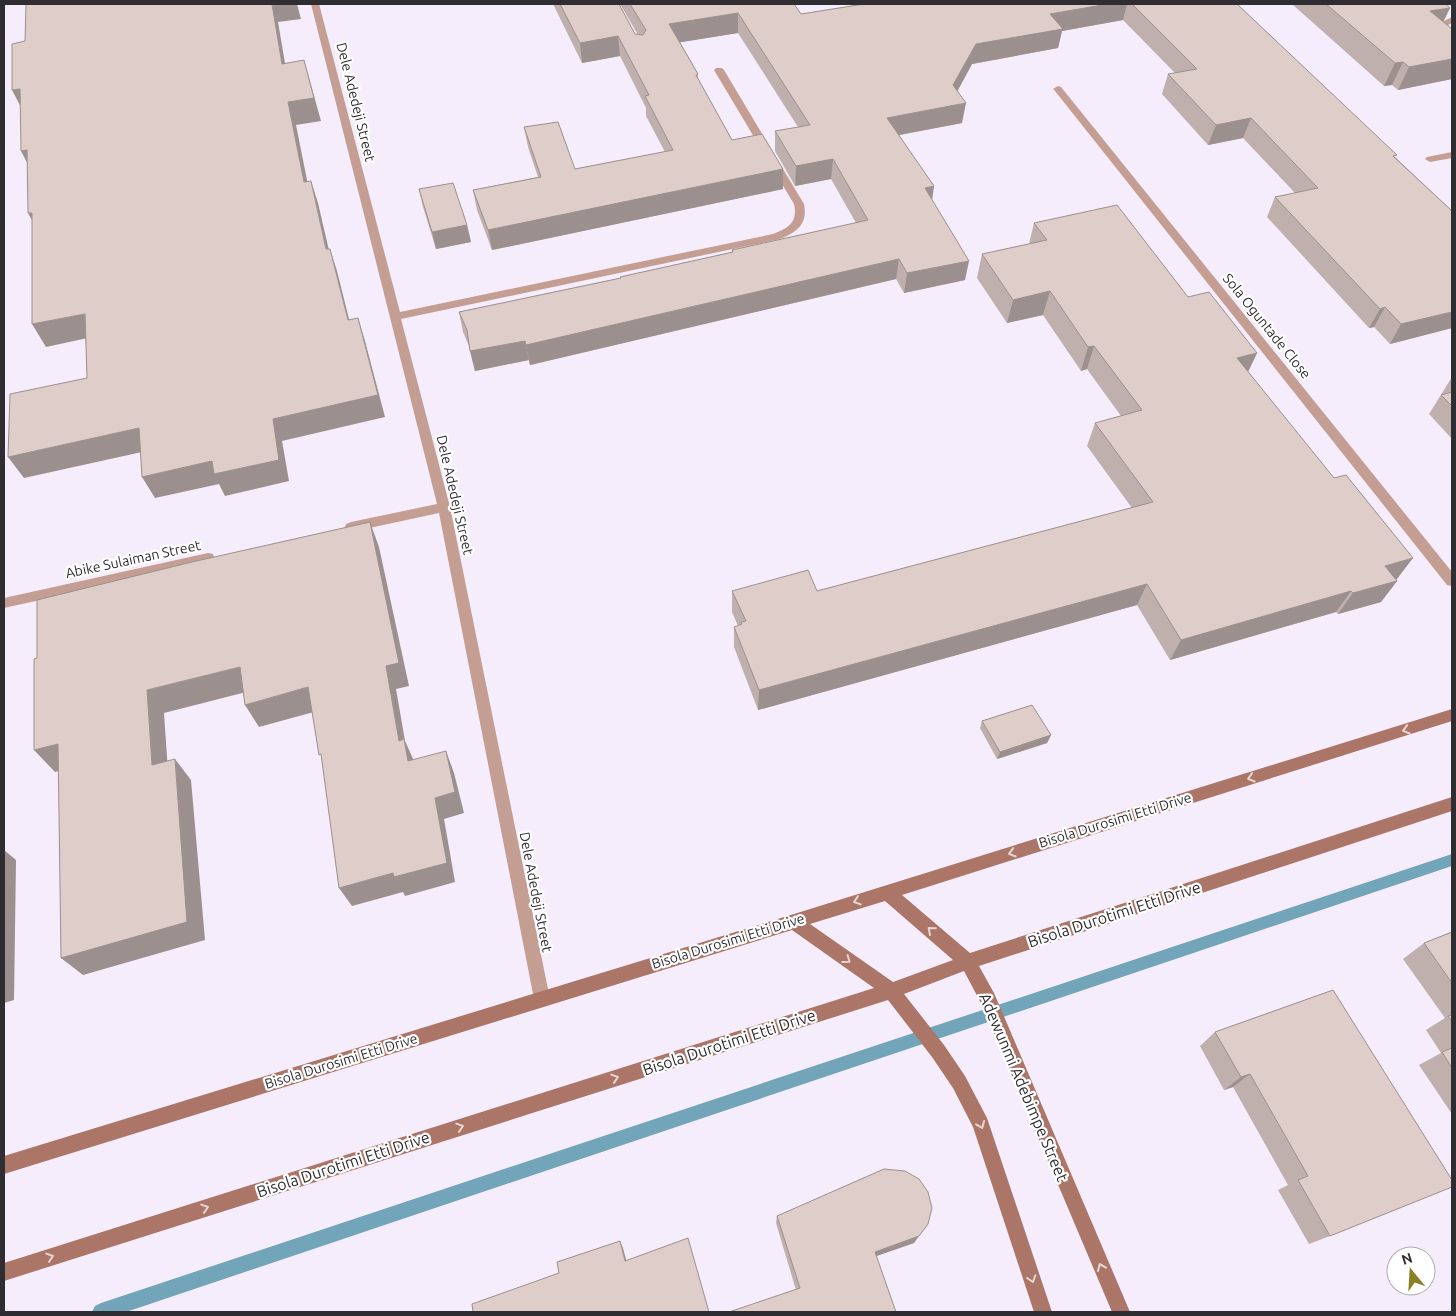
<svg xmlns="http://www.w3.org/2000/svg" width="1456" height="1316" font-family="Ubuntu,sans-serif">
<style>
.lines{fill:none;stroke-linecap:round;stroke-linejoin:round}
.stream{fill:#72a4ba;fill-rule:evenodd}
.service{fill:#c49e93;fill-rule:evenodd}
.minor{fill:#c49e93;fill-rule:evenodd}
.secondary{fill:#ab7667;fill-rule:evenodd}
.wall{fill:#bfb0ad}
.shaded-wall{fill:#9b908d}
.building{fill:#decdc9;stroke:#9b908d}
.oneway{stroke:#e6d6d1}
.labels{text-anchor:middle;stroke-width:4.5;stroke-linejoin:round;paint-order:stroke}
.street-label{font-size:14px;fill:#302d32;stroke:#fff}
.near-street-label{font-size:16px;fill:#302d32;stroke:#fff}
</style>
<rect width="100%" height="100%" fill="#f5edfb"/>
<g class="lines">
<polygon class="stream" points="1452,854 1452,866 126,1312 92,1312 95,1306 101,1303"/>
<g class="service">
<polygon points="1452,17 1452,23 1448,25 1452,30 1452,38 1449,37 1438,24"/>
<polygon points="1452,152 1452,158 1430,162 1425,159 1427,157"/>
</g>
<g class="minor">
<path d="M311 4H319L400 312 773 234C789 228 798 222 794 204L714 70 716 68H722L724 70 804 204C808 224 797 232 780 239L401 319 450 507 550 999 548 1005 542 1007 536 1005 534 999 439 513 351 532 346 530 345 527 346 524 351 522 437 504Z"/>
<polygon points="1058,86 1061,87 1452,572 1452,586 1447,585 1055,91 1053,89"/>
<polygon points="208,553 213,554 214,558 213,562 4,608 4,598"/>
</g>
<path class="secondary" d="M1452 709V721L902 895 970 953 1452 797V811L979 966 994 993 1130 1312H1112L982 1005 964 971 904 994 944 1045 965 1076 987 1118 1052 1312H1034L973 1127 953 1088 932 1057 888 1000 4 1281V1263L874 988 792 930 4 1174V1156L794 914ZM885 901 953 960 893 982 810 924Z"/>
</g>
<g class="wall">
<polygon points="553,4 619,4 635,34 638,35 620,4 794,4 801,14 864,4 1237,4 1396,158 1452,211 1452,328 1390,344 1374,327 1369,328 1267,217 1275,197 1295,193 1243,138 1208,145 1162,94 1168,74 1175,73 1123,20 1062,31 1058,48 972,64 957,91 962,123 898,135 934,186 932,200 965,280 904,293 896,279 530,365 529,360 475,371 469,346 463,332 459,312 620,278 620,277 732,252 732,250 856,223 831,179 795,186 775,151 775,131 798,127 738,33 680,42 698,74 698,80 732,140 783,169 783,189 492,250 477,210 473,190 538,177 528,147 524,127 575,169 665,152 646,116 646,108 620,56 582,63"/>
<polygon points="1292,4 1445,4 1443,22 1452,29 1452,79 1398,90 1392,85 1384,86"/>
<polygon points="419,189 467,225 471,242 436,249 423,207"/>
<polygon points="1034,223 1188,297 1257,353 1248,372 1397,579 1396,580 1397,581 1381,602 1338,614 1336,612 1170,660 1137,605 758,710 734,647 734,627 738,626 732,612 732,591 817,591 1132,508 1087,446 1095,423 1121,416 1087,369 1081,371 1043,315 1007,323 977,278 982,254 1029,244"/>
<polygon points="1452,377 1452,439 1429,414"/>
<polygon points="982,721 1051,735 1047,743 997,759 980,728"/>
<polygon points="1452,932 1452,1114 1419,1065 1441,1053 1426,1030 1445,1018 1403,959 1424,943"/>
<polygon points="1333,990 1330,1236 1309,1244 1278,1190 1288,1185 1233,1087 1224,1090 1200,1046 1215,1032"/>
<polygon points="777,1216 914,1243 876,1256 796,1290 776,1223"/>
</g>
<g class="shaded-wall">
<polygon points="272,4 297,4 301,19 278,22 289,87 282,64"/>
<polygon points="1108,4 1127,4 1123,20 1062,31 1058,48 972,64 950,105 953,85 976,44 1050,14"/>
<polygon points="1450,8 1439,31 1430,11"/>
<polygon points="738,13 738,33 670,44 669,24"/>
<polygon points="618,36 620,56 582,63 580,43"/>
<polygon points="1452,59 1452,79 1398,90 1409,67"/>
<polygon points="304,60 321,121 296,125 312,205 304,182 288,102"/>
<polygon points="1403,62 1392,85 1384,86 1395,63"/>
<polygon points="20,89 24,113 12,90"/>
<polygon points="966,103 962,123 884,138 887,118"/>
<polygon points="1251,118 1243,138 1208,145 1216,125"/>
<polygon points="27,150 33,174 21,151"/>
<polygon points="833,159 831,179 795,186 796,166"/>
<polygon points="783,169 783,189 492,250 488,230"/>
<polygon points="311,181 318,203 334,272 326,249"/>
<polygon points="934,186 931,206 925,188"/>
<polygon points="28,213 32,213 41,236"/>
<polygon points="467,225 471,242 436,249 432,232"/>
<polygon points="330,249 337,271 355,343 348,320"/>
<polygon points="899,259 896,279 530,365 526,345"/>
<polygon points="969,261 965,280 904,293 907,273"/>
<polygon points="1050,291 1043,315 1007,323 1013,300"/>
<polygon points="1385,307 1374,327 1369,328 1380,309"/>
<polygon points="1452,312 1452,328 1390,344 1401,324"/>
<polygon points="85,314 97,336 46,347 32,324"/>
<polygon points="358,318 365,341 385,417 282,441 289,481 225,496 219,484 155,498 142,477 273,419"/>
<polygon points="525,341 529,360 475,371 470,351"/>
<polygon points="1094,346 1087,369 1081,371 1088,347"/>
<polygon points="1257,353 1246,376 1237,358"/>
<polygon points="139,428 151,450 24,478 8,457"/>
<polygon points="370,522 379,547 409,686 396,689 405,741 414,761 417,782 399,741 386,666"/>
<polygon points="1413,558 1397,579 1370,587 1385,566"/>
<polygon points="1397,581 1381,602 1338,614 1353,593"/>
<polygon points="1147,584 1137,605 758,710 759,690"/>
<polygon points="1351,591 1336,612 1170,660 1181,640"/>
<polygon points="240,667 254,690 164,713 169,786 152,765 147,690"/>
<polygon points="308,687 321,710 259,727 245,705"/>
<polygon points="1051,735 1047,743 997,759 1000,752"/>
<polygon points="58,744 78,766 55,772 34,750"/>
<polygon points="446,751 454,773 464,813 444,819 455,882 405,896 403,892 352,906 339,888 393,873 435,798"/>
<polygon points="175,759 191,780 205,940 83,975 61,958"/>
<polygon points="4,850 16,860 14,1000 4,1003"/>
<polygon points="1250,1074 1233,1087 1224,1090 1241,1077"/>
<polygon points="919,1236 914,1243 871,1258 875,1252"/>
<polygon points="620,1241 623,1248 628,1267 625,1261"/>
</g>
<g class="building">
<polygon points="26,4 272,4 282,64 304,60 314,98 288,102 304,182 311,181 326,249 330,249 348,320 358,318 378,395 273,419 279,460 214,474 212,461 142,477 139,428 8,457 10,394 87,378 85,314 32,324 32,213 28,213 27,150 21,151 20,89 12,90 12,44 25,41"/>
<polygon points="560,4 619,4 635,34 643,35 646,30 630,4 794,4 801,14 864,4 1108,4 1050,14 1063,29 976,44 953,85 966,103 887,118 934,186 925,188 969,261 907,273 899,259 526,345 525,341 470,351 467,330 459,312 621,278 620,277 733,252 732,250 868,220 833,159 796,166 775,131 810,125 738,13 669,24 698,74 696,75 732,140 762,134 783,169 488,230 473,190 541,177 524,127 558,122 575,169 673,150 645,96 649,95 618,36 580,43"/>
<polygon points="1132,4 1237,4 1397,155 1393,156 1452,211 1452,312 1401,324 1385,307 1380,309 1275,197 1318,188 1251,118 1216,125 1168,74 1197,69"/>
<polygon points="1326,4 1445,4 1450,8 1430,11 1452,29 1452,59 1409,67 1403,62 1395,63"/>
<polygon points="453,183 467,225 432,232 419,189"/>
<polygon points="1117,205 1188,297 1209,292 1257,353 1237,358 1334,478 1346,475 1413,558 1385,566 1397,581 1353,593 1351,591 1181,640 1147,584 759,690 734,627 742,624 741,622 746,621 732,591 808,570 817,591 1153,502 1095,423 1142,410 1094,346 1088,347 1050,291 1013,300 982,254 1047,240 1034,223"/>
<polygon points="1452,392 1452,406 1441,395"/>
<polygon points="370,522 399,663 386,666 399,741 404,739 408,761 446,751 455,792 435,798 447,863 394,877 393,873 339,888 321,754 319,755 308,687 245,705 240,667 147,690 152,765 175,759 187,922 61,958 58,744 34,750 34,659 37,658 37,600 192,562"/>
<polygon points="1032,705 1051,735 1000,752 982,721"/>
<polygon points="1452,932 1452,983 1424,943"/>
<polygon points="1333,990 1452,1180 1452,1187 1330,1236 1298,1180 1308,1176 1250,1074 1241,1077 1215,1032"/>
<polygon points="1452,1015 1452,1022 1448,1016"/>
<polygon points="1452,1048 1452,1068 1442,1052"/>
<polygon points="884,1169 905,1171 919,1179 928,1192 932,1208 928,1224 919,1236 875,1252 896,1312 729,1312 800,1288 777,1216"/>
<polygon points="688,1238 709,1312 473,1312 472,1304 559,1273 557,1262 620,1241 625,1261"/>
</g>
<defs><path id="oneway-chevron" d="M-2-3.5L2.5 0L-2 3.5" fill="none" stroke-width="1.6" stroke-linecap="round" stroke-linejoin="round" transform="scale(1.25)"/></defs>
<g class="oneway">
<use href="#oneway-chevron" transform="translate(1406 730) rotate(163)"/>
<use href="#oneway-chevron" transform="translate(1251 778) rotate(163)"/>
<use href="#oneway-chevron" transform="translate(1012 853) rotate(163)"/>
<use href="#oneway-chevron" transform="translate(857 901) rotate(162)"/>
<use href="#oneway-chevron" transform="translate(931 930) rotate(-139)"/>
<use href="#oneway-chevron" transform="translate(847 960) rotate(36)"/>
<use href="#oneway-chevron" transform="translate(615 1078) rotate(-18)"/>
<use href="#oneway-chevron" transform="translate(981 1125) rotate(68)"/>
<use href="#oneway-chevron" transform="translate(460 1127) rotate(-18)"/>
<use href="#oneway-chevron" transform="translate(205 1208) rotate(-18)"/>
<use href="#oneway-chevron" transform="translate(50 1257) rotate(-18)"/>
<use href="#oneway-chevron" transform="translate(1101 1267) rotate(-113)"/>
<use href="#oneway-chevron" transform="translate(1032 1279) rotate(72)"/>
</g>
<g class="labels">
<g class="street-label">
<text transform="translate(356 102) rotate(76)" y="5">Dele Adedeji Street</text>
<text transform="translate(1267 326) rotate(51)" y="5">Sola Oguntade Close</text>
<text transform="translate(455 495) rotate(77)" y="5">Dele Adedeji Street</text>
<text transform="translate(133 559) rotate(-12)" y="5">Abike Sulaiman Street</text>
<text transform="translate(1115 820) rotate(-17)" y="5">Bisola Durosimi Etti Drive</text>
<text transform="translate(536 892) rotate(79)" y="5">Dele Adedeji Street</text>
<text transform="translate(728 941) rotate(-17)" y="5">Bisola Durosimi Etti Drive</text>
<text transform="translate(341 1061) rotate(-17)" y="5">Bisola Durosimi Etti Drive</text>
</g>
<g class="near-street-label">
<text transform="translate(1114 914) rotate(-18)" y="6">Bisola Durotimi Etti Drive</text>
<text transform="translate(729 1042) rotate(-18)" y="6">Bisola Durotimi Etti Drive</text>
<text transform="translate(1024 1087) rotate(67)" y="6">Adewunmi Adebimpe Street</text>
<text transform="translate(343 1164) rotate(-18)" y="6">Bisola Durotimi Etti Drive</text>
</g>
</g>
<rect width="1456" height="1316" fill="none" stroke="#302d32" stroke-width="10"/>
<g transform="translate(1411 1271) rotate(342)"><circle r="24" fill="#ffffff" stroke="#acabad"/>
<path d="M0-4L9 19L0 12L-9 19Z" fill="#8b8026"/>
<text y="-8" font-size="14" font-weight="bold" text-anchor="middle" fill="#302d32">N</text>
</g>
</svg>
